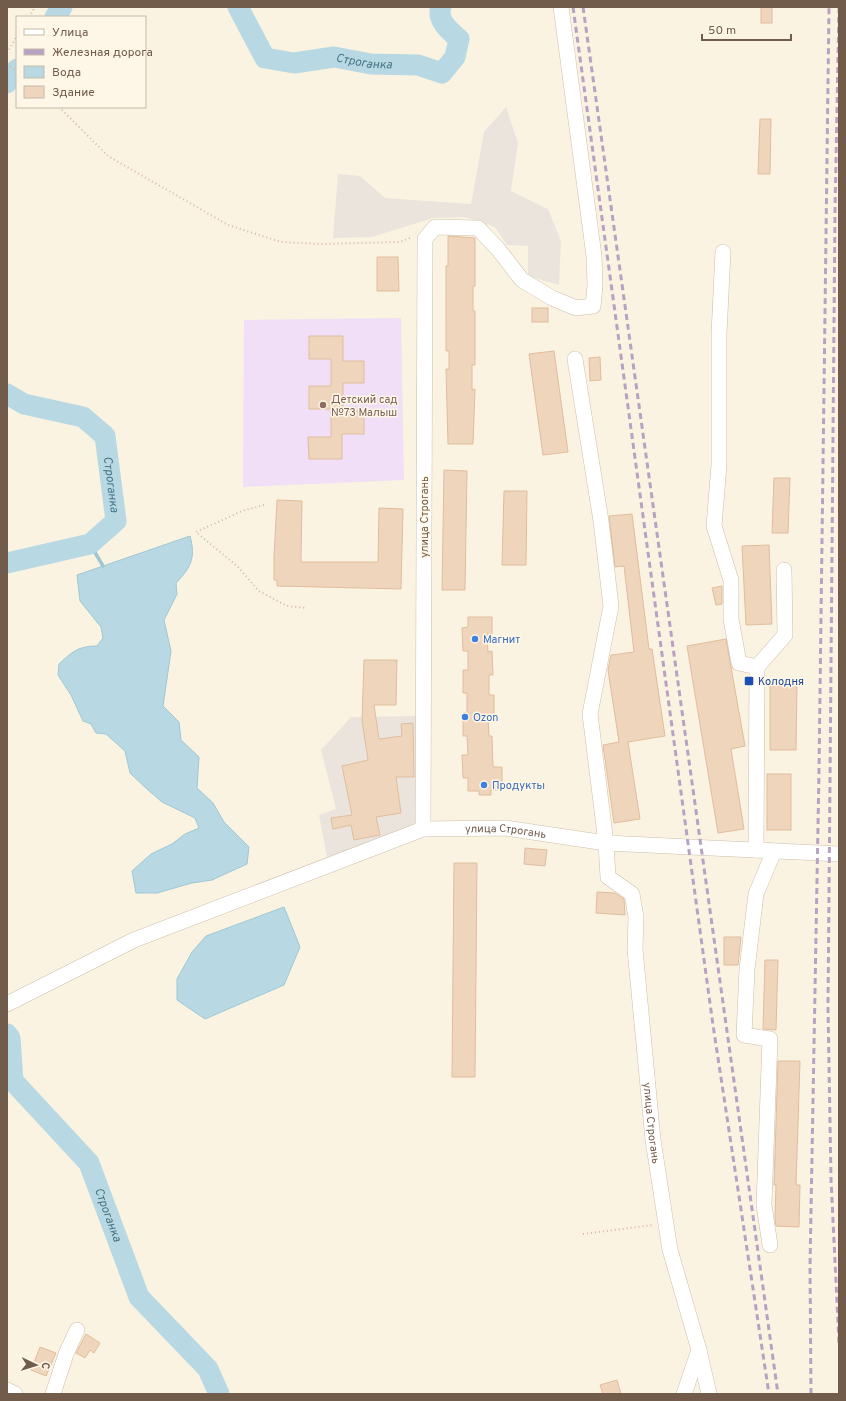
<svg xmlns="http://www.w3.org/2000/svg" width="846" height="1401" font-family="Overpass,sans-serif">
<style>
.industrial{fill:#eae4dd}
.education{fill:#f0dff7}
.water{fill:#b8d9e3;stroke:#9fc7d4}
.lines{fill:none;stroke-linecap:round;stroke-linejoin:round}
.stream{stroke:#9fc7d4;stroke-width:3.5}
.river{stroke:#b8d9e3;stroke-width:21}
.building{fill:#efd5bb;stroke:#e0bd9c}
.minor-casing{stroke:#cdbeac;stroke-width:16}
.path{stroke:#d3b89f;stroke-width:2;stroke-dasharray:1 3;stroke-linecap:butt}
.minor{stroke:#fff;stroke-width:15}
.rail{stroke:#b7a2c3;stroke-width:3;stroke-dasharray:6 4;stroke-linecap:butt}
.education-dot{fill:#8d6e63;stroke:#fef7e8;stroke-width:1.5}
.shop-dot{fill:#3f7fe0;stroke:#fef7e8;stroke-width:1.5}
.transit-dot{fill:#1a4fb4;stroke:#fef7e8;stroke-width:1.5}
.labels{text-anchor:middle;stroke-width:3;stroke-linejoin:round;paint-order:stroke}
.education-label{font-size:11px;fill:#785e54;stroke:#fef7e8;text-anchor:start}
.street-label{font-size:11px;fill:#715b4a;stroke:#fef7e8}
.shop-label{font-size:11px;fill:#366cbe;stroke:#fef7e8;text-anchor:start}
.transit-label{font-size:11px;fill:#164399;stroke:#fef7e8;text-anchor:start}
.water-label{font-size:12px;font-style:italic;fill:#457484;stroke:#fef7e8}
</style>
<rect width="100%" height="100%" fill="#fbf3e2"/>
<g class="industrial">
<polygon points="506,107 518,143 511,191 548,209 561,241 559,285 528,276 528,246 507,245 495,227 464,217 433,218 372,237 333,238 338,174 360,176 385,198 471,204 484,132"/>
<polygon points="418,716 418,826 327,857 319,815 336,809 321,750 351,717"/>
</g>
<polygon class="education" points="401,318 404,480 243,487 244,320"/>
<g class="water">
<path d="M190 536C196 558 191 567 176 583L177 594 164 620 171 651 163 706 179 722 181 740 199 757 197 788 213 803 224 822 249 847 247 864 212 880 192 883 157 893H136L132 871 151 854 172 844 185 834 199 828 195 818 162 802 147 789 130 773 125 751 106 734 96 733 91 724 83 721 71 695 58 675 59 664C72 652 78 646 97 646L103 638 101 627 80 601 77 575Z"/>
<polygon points="284,907 300,947 284,985 205,1019 177,1000 177,979 192,952 206,936"/>
</g>
<g class="lines">
<g class="stream">
<polyline points="90,544 103,566"/>
<polyline points="7,1083 13,1081"/>
</g>
<g class="river">
<path id="s1" d="M238 7 265 58 294 63 334 57 371 64 418 65 442 73 455 57 459 39C450 31 436 20 441 7"/>
<polyline points="55,17 62,7"/>
<polyline points="7,83 17,69"/>
<path id="s2" d="M7 394 24 404 83 417 105 436 116 521 90 544 7 563"/>
<path id="s3" d="M7 1034 10 1038 13 1081 89 1163 139 1297 208 1369 219 1394"/>
</g>
</g>
<g class="building">
<rect x="761" y="7" width="11" height="16"/>
<polygon points="760,119 771,119 770,174 758,174"/>
<polygon points="448,236 475,238 475,286 473,286 473,311 475,311 475,365 472,365 472,390 475,389 473,444 448,444 446,369 449,369 449,351 446,351 446,266 448,266"/>
<polygon points="377,257 398,257 399,291 377,291"/>
<rect x="532" y="308" width="16" height="14"/>
<polygon points="309,336 343,336 343,361 364,361 364,383 343,383 343,411 364,411 364,434 342,434 342,459 309,459 308,437 331,437 331,409 309,409 309,386 331,386 331,359 309,359"/>
<polygon points="554,351 568,452 543,455 529,354"/>
<polygon points="600,357 601,380 590,381 589,358"/>
<polygon points="444,470 467,471 465,590 442,590"/>
<polygon points="774,478 790,478 788,533 772,533"/>
<polygon points="504,491 527,491 526,565 502,565"/>
<polygon points="277,500 302,501 301,562 378,562 379,508 403,509 401,589 277,586 277,580 274,580 274,557"/>
<polygon points="632,514 649,649 652,649 665,736 628,742 640,819 614,823 603,745 619,742 608,670 611,655 634,652 624,566 615,567 609,516"/>
<polygon points="769,545 772,624 746,625 742,546"/>
<polygon points="722,586 722,604 716,605 712,588"/>
<polygon points="468,617 492,617 492,634 487,634 488,652 492,651 493,675 489,675 489,695 494,695 494,718 488,718 489,736 492,736 493,767 502,767 502,790 491,790 491,795 479,795 479,791 468,791 468,778 463,778 462,755 468,755 467,736 463,736 463,713 467,712 467,693 463,693 463,670 468,670 468,651 463,651 462,628 468,627"/>
<polygon points="726,639 745,746 731,749 744,829 718,833 687,646"/>
<polygon points="364,660 397,660 396,705 374,705 379,739 402,736 401,724 413,723 414,777 396,777 401,813 376,817 380,835 354,840 351,825 333,829 331,818 352,815 342,766 368,760 362,721"/>
<polygon points="770,686 797,686 796,750 770,750"/>
<rect x="767" y="774" width="24" height="56"/>
<polygon points="525,848 547,850 545,866 524,864"/>
<polygon points="454,863 477,863 475,1077 452,1077"/>
<polygon points="597,892 615,893 624,899 625,915 596,913"/>
<polygon points="724,937 741,937 738,965 724,965"/>
<polygon points="765,960 778,960 776,1030 763,1029"/>
<polygon points="778,1061 800,1061 796,1185 800,1185 799,1227 776,1226 775,1218 776,1185 774,1185"/>
<polygon points="86,1334 100,1343 94,1353 90,1350 85,1358 76,1353"/>
<polygon points="40,1347 56,1353 46,1376 31,1370"/>
<polygon points="617,1380 621,1394 603,1394 600,1385"/>
</g>
<g class="lines">
<defs>
<g id="minor">
<path id="s4" d="M561 7 594 256 595 286 593 306 576 308 552 298 522 280 498 249 478 228 435 227 425 239 423 829 505 828 606 843 608 877 632 894 636 917 635 949 653 1140 670 1250 699 1350 709 1394"/>
<polyline points="723,252 719,334 719,465 714,526 731,580 731,619 739,663 757,667"/>
<polyline points="575,359 601,521 611,606 590,714 606,843 839,854"/>
<polyline points="756,850 757,667 785,635 784,570"/>
<polyline points="7,1004 134,940 423,829"/>
<polyline points="770,1245 764,1205 770,1039 744,1035 747,969 756,894 774,851"/>
<polyline points="7,1390 15,1394"/>
<polyline points="53,1394 66,1354 77,1330"/>
<polyline points="684,1394 699,1350"/>
</g>
</defs>
<use href="#minor" class="minor-casing"/>
<g class="path">
<polyline points="29,17 35,7"/>
<polyline points="7,53 17,36"/>
<polyline points="7,64 17,71"/>
<polyline points="59,107 108,156 228,225 281,242 320,244 400,242 412,237"/>
<polyline points="264,505 242,511 196,532 237,566 259,591 287,606 307,608"/>
<polyline points="583,1234 653,1225"/>
</g>
<use href="#minor" class="minor"/>
<g class="rail">
<polyline points="573,7 713,1025 769,1394"/>
<polyline points="583,7 778,1394"/>
<polyline points="839,7 835,211 828,1008 831,1179 839,1343"/>
<polyline points="811,1394 810,1266 819,770 829,7"/>
</g>
</g>
<circle class="education-dot" cx="323" cy="405" r="4"/>
<g class="shop-dot">
<circle cx="475" cy="639" r="4"/>
<circle cx="465" cy="717" r="4"/>
<circle cx="484" cy="785" r="4"/>
</g>
<rect class="transit-dot" x="744" y="676" width="10" height="10" rx="2"/>
<g class="labels">
<g class="education-label">
<text x="331" y="403">Детский сад<tspan x="331" dy="13">№73 Малыш</tspan></text>
</g>
<g class="street-label">
<text transform="translate(424 517) rotate(-90)" y="4">улица Строгань</text>
<text dy="4" stroke="none"><textPath href="#s4" startOffset="1179">улица Строгань</textPath></text>
<text dy="4" stroke="none"><textPath href="#s4" startOffset="1574">улица Строгань</textPath></text>
</g>
<g class="shop-label">
<text x="483" y="643">Магнит</text>
<text x="473" y="721">Ozon</text>
<text x="492" y="789">Продукты</text>
</g>
<g class="transit-label">
<text x="758" y="685">Колодня</text>
</g>
<g class="water-label">
<text dy="4" stroke="none"><textPath href="#s1" startOffset="158">Строганка</textPath></text>
<text dy="4" stroke="none"><textPath href="#s2" startOffset="158">Строганка</textPath></text>
<text dy="4" stroke="none"><textPath href="#s3" startOffset="215">Строганка</textPath></text>
</g>
</g>
<rect width="846" height="1401" fill="none" stroke="#715b4a" stroke-width="16"/>
<rect x="16" y="16" width="130" height="92" fill="#fef7e8" stroke="#c6b9a9"/>
<rect x="24" y="29" width="20" height="6" fill="#ffffff" stroke="#c6b9a9"/>
<text x="52" y="36" font-size="12" fill="#715b4a">Улица</text>
<rect x="24" y="49" width="20" height="6" fill="#b7a2c3" stroke="#c6b9a9"/>
<text x="52" y="56" font-size="12" fill="#715b4a">Железная дорога</text>
<rect x="24" y="66" width="20" height="12" fill="#b8d9e3" stroke="#c6b9a9"/>
<text x="52" y="76" font-size="12" fill="#715b4a">Вода</text>
<rect x="24" y="86" width="20" height="12" fill="#efd5bb" stroke="#c6b9a9"/>
<text x="52" y="96" font-size="12" fill="#715b4a">Здание</text>
<g transform="translate(36 1365) rotate(94)" stroke="#fef7e8" stroke-width="3" paint-order="stroke">
<path d="M0-3L7 15L0 10L-7 15Z" fill="#715b4a"/>
<text y="-6" font-size="11" font-weight="bold" text-anchor="middle" fill="#715b4a">С</text>
</g>
<path d="M702 34v6h89v-6" fill="none" stroke="#715b4a" stroke-width="2"/>
<text x="708" y="34" font-size="12" fill="#715b4a" stroke="#fef7e8" stroke-width="3" paint-order="stroke">50 m</text>
</svg>
